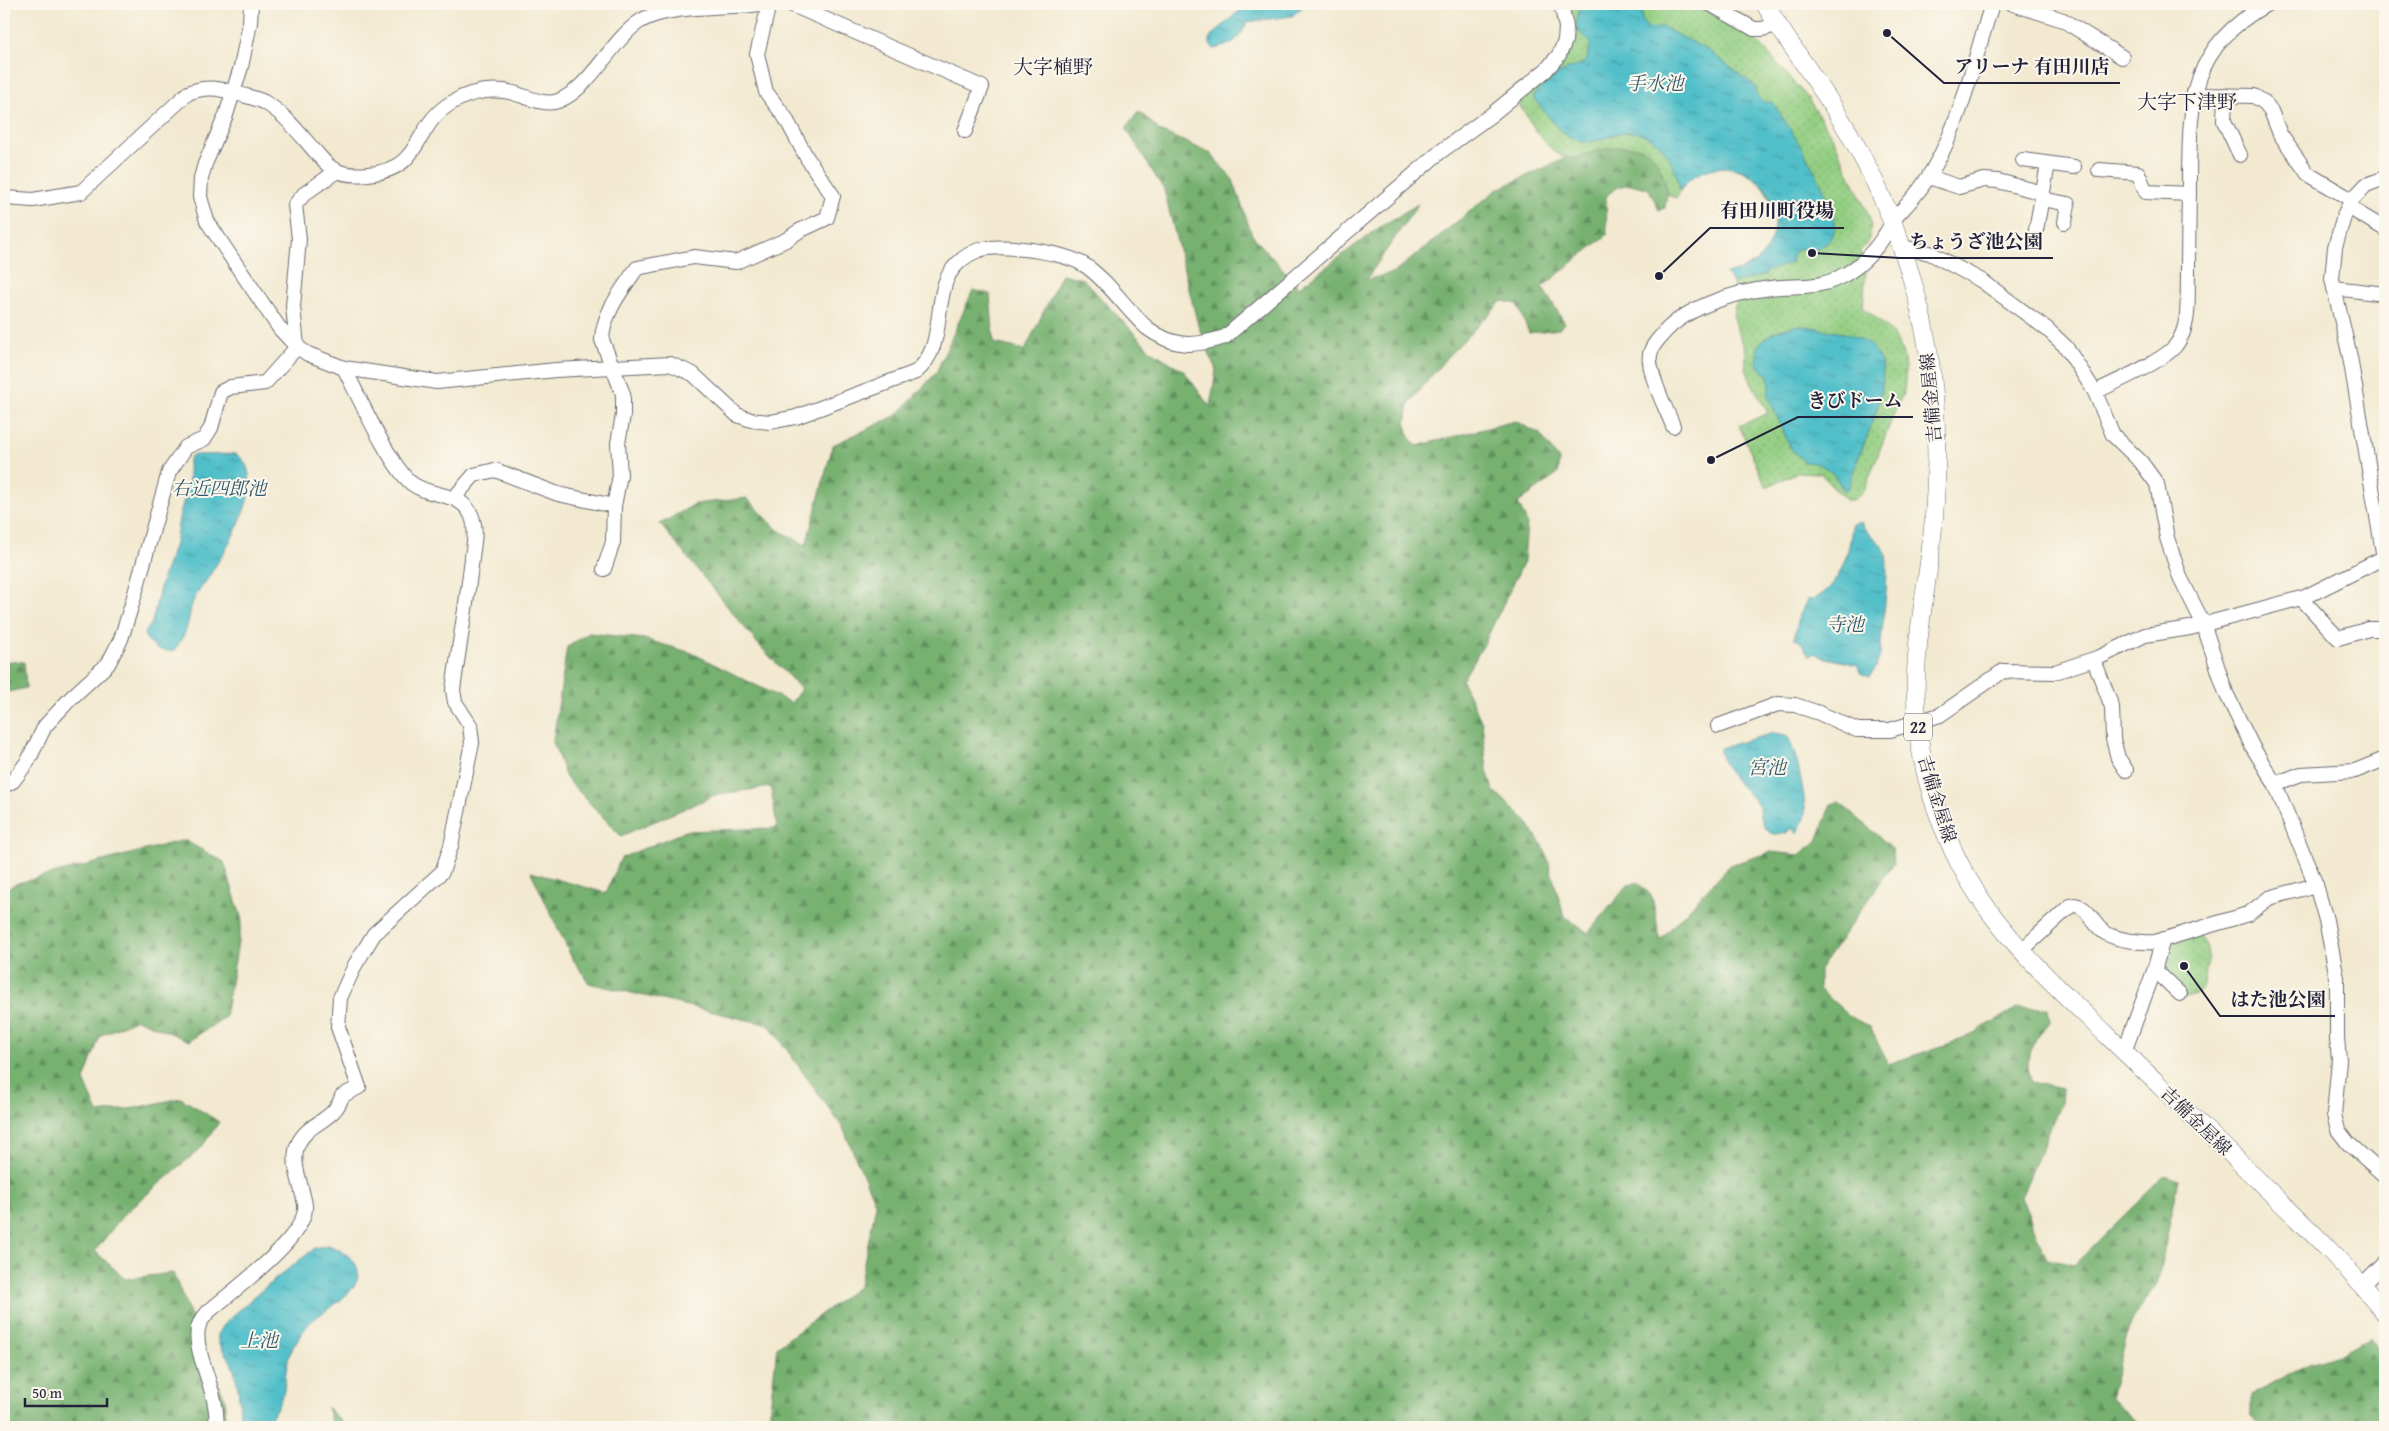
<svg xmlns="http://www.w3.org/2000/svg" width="2389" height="1431" font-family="'Gentium Book Plus','Noto Serif JP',serif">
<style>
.forest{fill:url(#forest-firs);stroke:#4c6a56}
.park{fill:url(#park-dots);stroke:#5a785e}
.water{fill:url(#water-ripples);stroke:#3a7082}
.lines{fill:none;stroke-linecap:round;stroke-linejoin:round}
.minor-casing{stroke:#6b686f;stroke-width:16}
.major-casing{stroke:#6b686f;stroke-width:19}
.minor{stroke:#fff;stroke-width:14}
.major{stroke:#fff;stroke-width:18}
.labels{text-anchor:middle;stroke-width:4;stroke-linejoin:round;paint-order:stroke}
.shield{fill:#fbf7ec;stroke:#636270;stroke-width:1}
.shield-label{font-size:16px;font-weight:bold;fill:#22223b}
.street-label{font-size:18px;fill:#22223b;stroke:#fbf7ec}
.water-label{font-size:19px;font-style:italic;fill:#32596d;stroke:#fbf7ec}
.quarter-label{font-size:20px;fill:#22223b;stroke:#fbf7ec}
.leader{fill:none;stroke:#22223b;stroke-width:2}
.callout-dot{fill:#22223b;stroke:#fbf7ec;stroke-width:2}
.callout-label{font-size:19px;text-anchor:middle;font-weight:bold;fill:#22223b;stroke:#fbf7ec;stroke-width:4;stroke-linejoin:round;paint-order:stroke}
</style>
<defs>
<pattern id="forest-firs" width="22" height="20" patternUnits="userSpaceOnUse" patternTransform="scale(1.25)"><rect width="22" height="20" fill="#76b170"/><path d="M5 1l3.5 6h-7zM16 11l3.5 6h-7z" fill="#60905d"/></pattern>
<pattern id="park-dots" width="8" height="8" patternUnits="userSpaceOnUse" patternTransform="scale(1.25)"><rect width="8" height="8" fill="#93ce82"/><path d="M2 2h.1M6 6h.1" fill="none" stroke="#7eb171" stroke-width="1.8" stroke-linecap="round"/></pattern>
<pattern id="water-ripples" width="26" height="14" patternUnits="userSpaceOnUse" patternTransform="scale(1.25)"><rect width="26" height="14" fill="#51bfc9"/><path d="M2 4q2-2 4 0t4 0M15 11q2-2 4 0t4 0" fill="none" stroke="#439ba4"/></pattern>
</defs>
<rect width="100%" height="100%" fill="#fbf7ec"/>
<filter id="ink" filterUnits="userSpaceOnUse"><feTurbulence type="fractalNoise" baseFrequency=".02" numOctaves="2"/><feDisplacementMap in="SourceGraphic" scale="10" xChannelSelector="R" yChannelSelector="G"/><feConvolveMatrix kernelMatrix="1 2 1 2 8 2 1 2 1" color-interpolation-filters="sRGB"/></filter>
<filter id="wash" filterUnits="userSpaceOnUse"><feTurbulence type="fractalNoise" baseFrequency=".0096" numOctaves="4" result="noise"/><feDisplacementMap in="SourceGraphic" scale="20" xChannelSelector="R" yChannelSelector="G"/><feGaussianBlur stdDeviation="1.12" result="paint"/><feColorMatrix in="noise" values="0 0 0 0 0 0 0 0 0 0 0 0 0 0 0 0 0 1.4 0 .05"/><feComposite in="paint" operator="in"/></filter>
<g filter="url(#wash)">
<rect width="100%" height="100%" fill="#f2e9d0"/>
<g class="forest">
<path d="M1139 111 1160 131 1210 153 1233 180 1252 235 1299 287 1380 227 1418 204 1366 280 1395 272 1496 190 1577 153 1624 143 1645 147 1657 154 1668 187 1665 208 1659 210 1649 189C1630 183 1620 182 1606 197L1607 235 1542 287 1565 323 1559 329 1529 333 1517 304 1502 301 1447 357 1409 403 1406 424 1409 437 1417 446 1515 421 1540 434 1559 460 1558 474 1518 503 1527 523 1524 561 1483 646 1462 680 1482 723 1487 770 1493 790 1525 819 1545 850 1564 916 1588 933 1628 885 1638 883 1652 896 1660 940 1730 865 1771 852 1799 855 1817 841 1831 804 1839 802 1892 848 1894 863 1819 970V989L1851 1017 1870 1027 1888 1064 1963 1039 2017 1008H2048L2050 1022 2036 1039 2027 1062 2031 1082 2062 1089 2061 1103 2021 1197 2047 1259 2074 1265 2165 1175 2179 1180 2157 1284 2130 1323 2110 1400 2143 1427H770V1408L777 1347 859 1286 876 1205 843 1128 769 1025 589 983 571 956 531 872 606 893 621 858 686 831 777 828 771 787 718 794 621 836 566 778 553 742 567 647 589 633 644 639 692 653 791 703 801 689 758 644 660 524 695 504 747 498 778 530 806 545 833 445 897 415 936 373 973 290 990 294 994 343 1025 350 1062 274 1083 279 1150 350 1184 371 1210 407 1216 370 1198 325 1164 190 1126 128Z"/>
<polygon points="4,661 24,662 26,688 4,693"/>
<polygon points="184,840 224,862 242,920 225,1017 189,1041 137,1019 100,1036 84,1080 98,1113 135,1108 181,1098 219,1122 201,1148 124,1214 95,1251 125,1279 173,1273 225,1399 225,1427 4,1427 4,890 18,883"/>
<polygon points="2371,1337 2385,1358 2385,1427 2264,1427 2250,1414 2250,1395 2309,1363 2342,1353"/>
<polygon points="327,1407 346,1427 333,1427"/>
</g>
<g class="park">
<path d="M1567 4H1699L1742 30 1760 44 1807 97 1833 138 1870 218C1872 232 1870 242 1860 251L1866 271 1863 308C1889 326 1907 344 1905 378 1905 388 1904 395 1898 403L1864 491 1853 500H1846L1820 473 1799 472 1766 487 1739 426 1768 413C1761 399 1752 386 1747 372 1744 364 1747 356 1745 349 1740 333 1727 318 1737 302L1733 283 1726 274C1810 258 1773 146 1705 170 1691 175 1682 185 1677 198L1669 196C1665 184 1662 166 1653 156 1638 139 1607 148 1587 154 1579 157 1570 160 1561 156 1543 146 1530 120 1518 103 1554 71 1582 57 1567 4Z"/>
<path d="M2197 935C2211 944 2209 960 2205 974 2203 981 2204 988 2199 992 2194 996 2186 996 2180 998L2156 976 2165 945Z"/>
</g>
<g class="water">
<path d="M1247 4H1305V5L1292 16 1247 22C1240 40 1232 45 1214 49L1210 44V37Z"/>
<path d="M1600 4H1616L1642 13V21L1648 28 1657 29 1662 27 1709 51 1756 87C1754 97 1762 104 1772 102 1786 121 1839 205 1835 226 1834 239 1824 246 1813 251L1810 248 1798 249 1792 255 1791 263 1765 272V275L1733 283 1726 274C1734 272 1742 271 1748 267 1774 253 1783 214 1766 190 1744 159 1703 161 1680 189 1674 159 1657 126 1620 133 1606 136 1593 145 1579 141 1559 135 1548 114 1534 99V94L1558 74 1586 62 1591 43 1578 31C1576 20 1575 12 1585 5L1590 11Z"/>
<path d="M1795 326C1809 325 1823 330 1837 332 1927 347 1858 439 1849 488L1844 491C1834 473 1827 463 1805 462L1791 449 1768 395 1770 386 1768 376 1758 365C1752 338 1773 331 1795 326Z"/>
<path d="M236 454C273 479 225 551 208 578 203 586 195 595 192 604 190 611 189 619 187 627 185 635 179 643 175 650 158 653 153 648 144 635L152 622 161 583 175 544 180 513 189 484V459L192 455Z"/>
<path d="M1861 522C1865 534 1880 539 1885 551 1891 567 1881 635 1880 655L1876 668 1869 677 1860 673 1858 665 1822 657 1815 653 1809 656 1802 643 1794 638 1800 614 1807 600C1838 596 1851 550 1852 524Z"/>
<path d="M1774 733 1786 735C1795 743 1806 799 1805 812 1804 820 1801 827 1796 834L1794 829 1788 830 1787 833C1782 832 1779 834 1774 834 1764 833 1758 814 1759 806 1746 788 1720 771 1720 748Z"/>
<path d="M328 1245C340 1249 360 1260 358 1276 355 1295 326 1309 312 1321 307 1325 302 1333 298 1339 286 1354 286 1372 284 1390 283 1398 270 1420 265 1427H244L240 1423C240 1403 239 1381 231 1362 227 1354 216 1346 218 1335 220 1320 299 1261 315 1248Z"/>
</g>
</g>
<g filter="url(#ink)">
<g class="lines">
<defs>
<g id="minor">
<path d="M251 4 250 23 241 67 226 115 205 164 201 178 200 197 207 221 239 269 280 329 297 347 308 354 344 368 437 382 556 370 670 364 693 374 737 415 751 420 770 422 796 417 916 372C943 349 935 314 945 284 949 269 964 255 979 250 1002 243 1065 252 1086 266 1109 282 1126 309 1147 328 1174 348 1194 347 1225 337L1440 152 1491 115 1546 70 1559 55 1565 41 1566 27 1561 4"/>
<polyline points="790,4 982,87 965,131"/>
<polyline points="1710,4 1754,29 1762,29 1777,25"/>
<polyline points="2013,4 2063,20 2122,57"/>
<polyline points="2194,92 2204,95 2254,96 2265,103 2271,111 2280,134 2308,174 2352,200 2345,213 2335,247 2332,279 2350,357 2384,558"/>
<polyline points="2225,95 2224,121 2240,155"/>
<polyline points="2023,160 2074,167"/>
<polyline points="2099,170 2138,173 2146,192 2189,194"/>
<polyline points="1929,177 1959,187 1984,180 1998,181 2043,193"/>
<path d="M4 198 33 200 81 192 188 93C206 86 217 88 236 93 245 96 256 98 264 102 284 113 299 133 313 149 320 156 326 166 335 170 344 175 358 175 368 174 426 169 411 125 453 102 468 93 486 89 504 91 521 93 542 107 558 101 590 89 611 41 639 22 666 4 729 8 761 4"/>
<polyline points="2042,199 2068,204 2065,222"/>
<polyline points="2352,200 2366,185 2385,178"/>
<polyline points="2348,207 2385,229"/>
<path d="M1893 220C1904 208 1916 196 1925 182 1960 130 1973 63 1992 4"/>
<polyline points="2036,230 2048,164"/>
<polyline points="1902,247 1930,253 1982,281 2047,329 2066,347 2095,392 2113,435 2141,462 2157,484 2167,538 2180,577 2203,623 2226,693 2252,746 2275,784 2316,885 2326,920 2337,978 2337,1038 2339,1060 2334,1115 2338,1130 2348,1143 2385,1176"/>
<polyline points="2334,288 2385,294"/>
<path d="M2095 392C2115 382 2164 361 2176 345 2191 326 2187 297 2188 275 2188 242 2189 209 2189 176 2190 97 2191 48 2267 4"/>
<path d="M1673 426C1666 408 1652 382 1650 362 1648 351 1655 343 1662 335 1685 307 1735 292 1771 288 1794 285 1817 289 1838 278 1863 267 1880 245 1893 222"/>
<polyline points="454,498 474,475 495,470 558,494 614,506"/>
<path d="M604 569 613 542 614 506 620 475 618 443 623 415V394L602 340C603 313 622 290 637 268L694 257 736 262 786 240 799 231 827 218 833 196 807 158 785 117 766 92 757 54 769 4"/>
<polyline points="2301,598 2338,638 2369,629 2385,629"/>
<polyline points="2094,660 2112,707 2113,739 2118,758 2126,770"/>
<polyline points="1718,726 1778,704 1795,705 1819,713 1857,730 1890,730 1940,715 2003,671 2055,672 2100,657 2145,635 2190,628 2305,597 2385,557"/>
<polyline points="2275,784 2301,774 2355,771 2385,759"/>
<polyline points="4,786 13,781 28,761 45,726 71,698 108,664 121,639 132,604 169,472 186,447 204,439 211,428 221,392 231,387 265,383 297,347 293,306 299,239 295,205 304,194 337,171"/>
<path d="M2021 951 2070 906 2075 905C2090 908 2092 924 2104 932 2114 940 2142 943 2155 942L2248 914 2269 898 2316 885"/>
<polyline points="2155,970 2180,994"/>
<polyline points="2124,1052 2154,971 2163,939"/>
<polyline points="2362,1285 2385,1262"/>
<path d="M216 1427C221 1395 190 1349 199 1325 201 1320 205 1316 208 1312 231 1292 309 1236 305 1205 302 1184 289 1161 299 1142 309 1122 335 1121 342 1096L359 1087 338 1027 340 998 355 965 374 934 442 872 451 846 472 743 470 725 455 702 453 690C459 646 467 602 472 558 473 546 477 532 473 520 465 490 431 499 411 483 389 464 359 397 344 368"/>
</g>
<path id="major" d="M1765 4C1787 42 1814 76 1837 113 1890 198 1924 293 1934 394 1938 444 1937 497 1931 547 1925 598 1914 648 1916 700 1917 751 1931 802 1952 848 1986 924 2049 980 2108 1036 2162 1088 2216 1139 2269 1191 2310 1230 2350 1269 2385 1313"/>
</defs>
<use href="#minor" class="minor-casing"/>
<use href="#major" class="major-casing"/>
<use href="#minor" class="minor"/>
<use href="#major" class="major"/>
</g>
</g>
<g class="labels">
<rect class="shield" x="1904" y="713.5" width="28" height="27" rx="4"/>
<g class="shield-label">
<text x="1918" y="733">22</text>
</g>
<g class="street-label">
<text transform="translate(1931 398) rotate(-95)" y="6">吉備金屋線</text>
<text transform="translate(1937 799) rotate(73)" y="6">吉備金屋線</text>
<text transform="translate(2196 1121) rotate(44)" y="6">吉備金屋線</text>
</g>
<g class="water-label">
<text x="1655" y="90">手水池</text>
<text x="219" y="495">右近四郎池</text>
<text x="1845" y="631">寺池</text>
<text x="1767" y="774">宮池</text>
<text x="259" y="1347">上池</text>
</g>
<g class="quarter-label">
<text x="1053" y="74">大字植野</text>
<text x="2187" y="109">大字下津野</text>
</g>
</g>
<path class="leader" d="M1887 33L1944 83H2120M1659 276L1710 228H1844M1812 253L1900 258H2053M1711 460L1798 417H1913M2184 966L2220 1016H2335"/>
<g class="callout-dot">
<circle cx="1887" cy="33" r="5"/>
<circle cx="1659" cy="276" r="5"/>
<circle cx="1812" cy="253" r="5"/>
<circle cx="1711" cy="460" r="5"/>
<circle cx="2184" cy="966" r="5"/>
</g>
<g class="callout-label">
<text x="2032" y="73">アリーナ 有田川店</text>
<text x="1777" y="217">有田川町役場</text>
<text x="1976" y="248">ちょうざ池公園</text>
<text x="1855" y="407">きびドーム</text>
<text x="2278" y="1006">はた池公園</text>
</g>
<rect width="2389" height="1431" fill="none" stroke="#fbf7ec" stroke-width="20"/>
<path d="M25 1398v8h82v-8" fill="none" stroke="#22223b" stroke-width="2.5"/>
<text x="32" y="1398" font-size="15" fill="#22223b" stroke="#fbf7ec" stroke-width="4" paint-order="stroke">50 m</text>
</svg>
